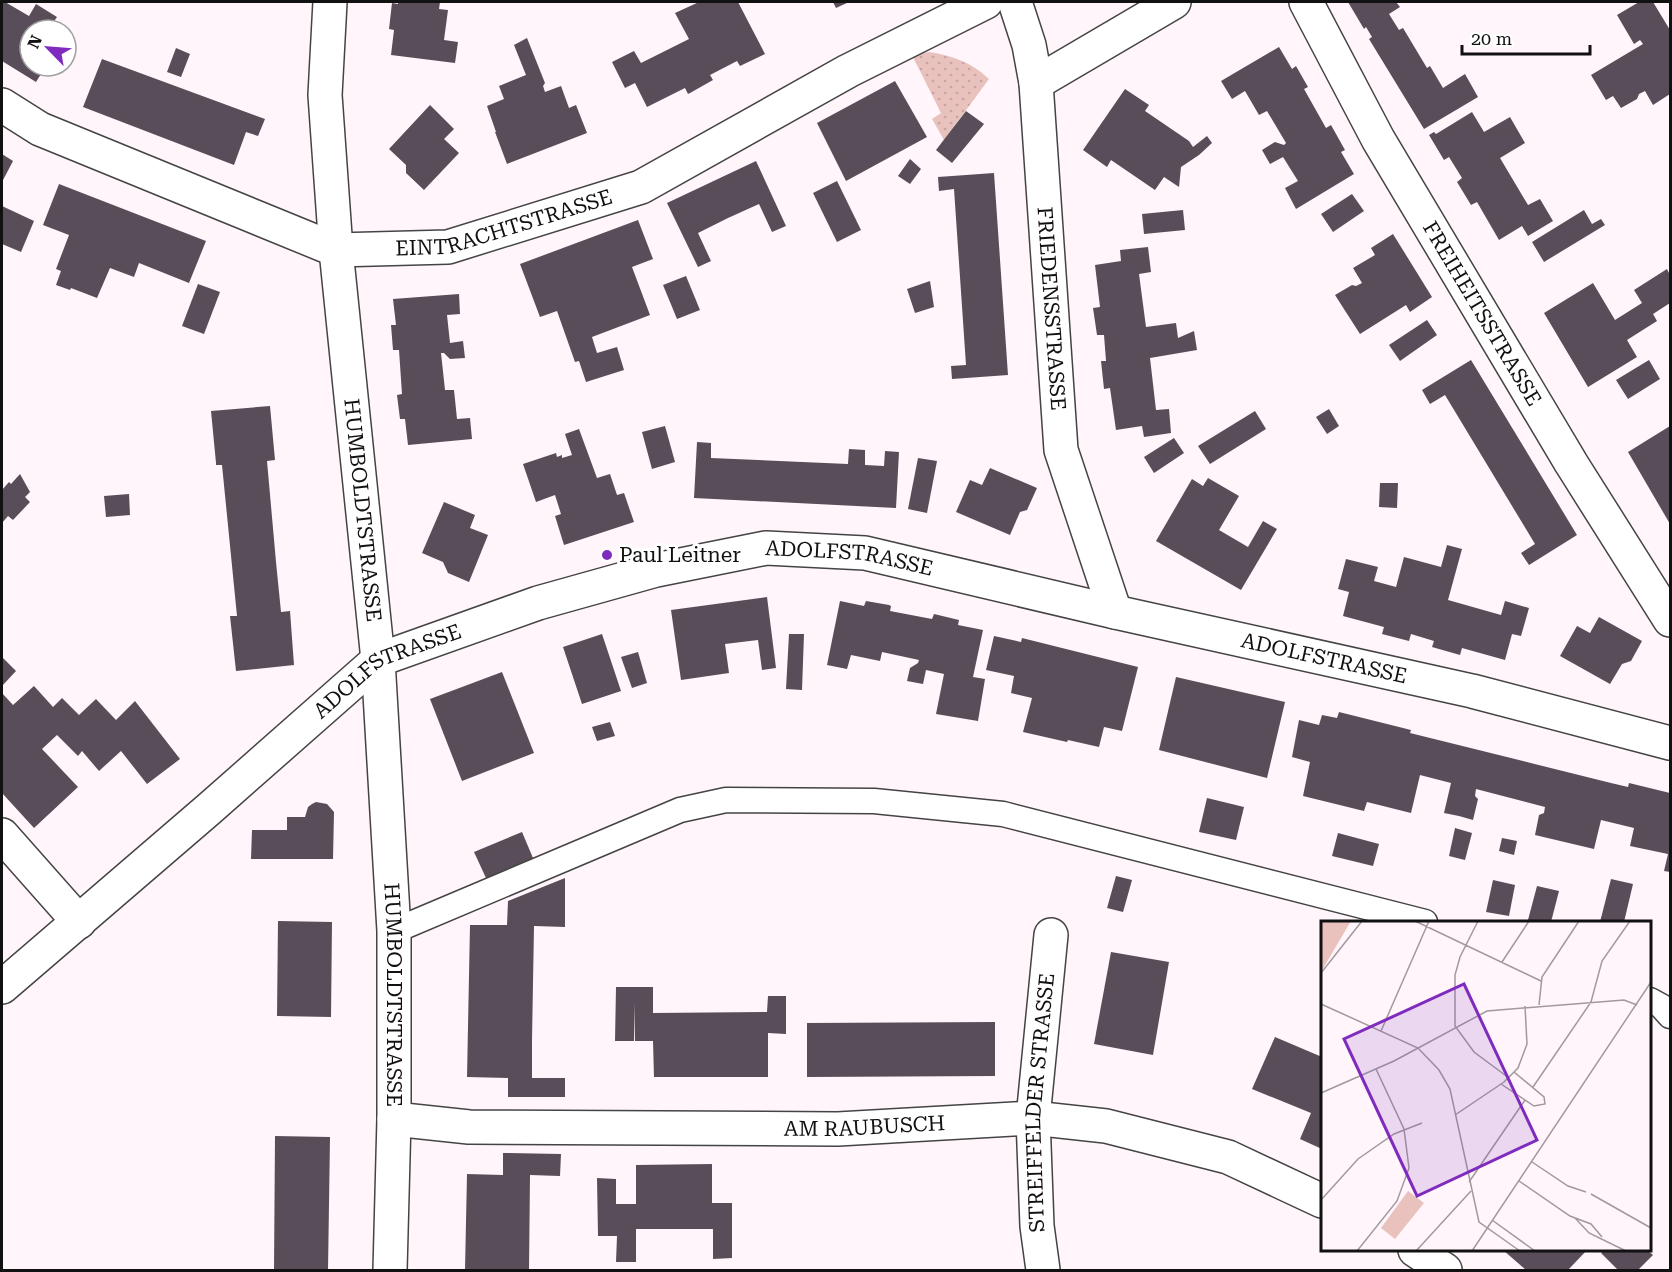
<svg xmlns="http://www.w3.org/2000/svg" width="1672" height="1272" font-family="'Roboto Serif',serif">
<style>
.grass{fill:url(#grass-dots)}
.building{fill:#594d59}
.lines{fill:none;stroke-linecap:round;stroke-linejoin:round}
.lane-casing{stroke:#444;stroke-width:27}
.street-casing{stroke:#444;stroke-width:36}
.lane{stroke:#fff;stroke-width:24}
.street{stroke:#fff;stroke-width:33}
.poi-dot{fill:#7f2cbe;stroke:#fff;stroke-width:2}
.labels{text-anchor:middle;stroke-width:6;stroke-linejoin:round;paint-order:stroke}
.street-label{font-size:21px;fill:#111;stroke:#fff}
.poi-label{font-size:21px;fill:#111;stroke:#fff;text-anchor:start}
.inset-road{fill:none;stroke:#a09a9d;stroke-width:1.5}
.view{fill:#7f2cbe;fill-opacity:0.15;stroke:#7f2cbe;stroke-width:3}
.inset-edge{fill:none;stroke:#111;stroke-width:3}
</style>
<defs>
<pattern id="grass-dots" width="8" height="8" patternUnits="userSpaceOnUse" patternTransform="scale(1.5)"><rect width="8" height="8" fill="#e9c2be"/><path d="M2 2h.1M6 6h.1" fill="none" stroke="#c7a6a2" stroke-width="1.8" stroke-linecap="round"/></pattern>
</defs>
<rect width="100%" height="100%" fill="#fff5fa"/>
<path class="grass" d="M929 52C953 56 971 62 989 79L944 140 932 119 941 113 912 55Z"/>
<g class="building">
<polygon points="2,2 5,2 29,16 36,4 57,17 48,30 30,30 30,66 46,66 36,82 2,61"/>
<polygon points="398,2 440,2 439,9 448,10 444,40 458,42 455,63 391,55 394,30 389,29 392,3 398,4"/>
<polygon points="699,2 738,2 765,54 740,66 737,61 710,75 713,80 690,93 688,94 685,88 647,107 635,83 625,88 612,62 634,51 641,63 689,39 675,13"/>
<polygon points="833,2 849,2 836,8"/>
<polygon points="1348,2 1396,2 1400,7 1389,14 1399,30 1403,28 1427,68 1430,66 1443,88 1465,74 1478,97 1424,129 1369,39 1372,37 1366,27 1364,29"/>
<polygon points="1639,2 1653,2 1670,30 1670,94 1653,105 1645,91 1639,94 1637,99 1621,108 1613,96 1606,100 1591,75 1643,44 1640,40 1634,44 1617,15"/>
<polygon points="527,38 545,83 543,86 545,92 561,86 569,108 576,105 587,133 507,164 495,132 496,132 487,106 504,99 499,86 526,75 514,45"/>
<polygon points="1279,47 1292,69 1296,66 1308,87 1304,89 1326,128 1331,125 1345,150 1341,152 1354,174 1296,209 1285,188 1298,181 1283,157 1270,164 1262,150 1275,142 1284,145 1286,143 1267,111 1259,115 1245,91 1232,99 1221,81"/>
<polygon points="176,48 190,54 181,77 167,72"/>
<polygon points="102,59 265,119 258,136 246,132 234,165 83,107"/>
<polygon points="895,81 927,137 846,181 817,123"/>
<polygon points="1125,89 1149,105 1145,111 1189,141 1193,147 1207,136 1212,143 1199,155 1181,167 1179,187 1164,177 1155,190 1111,160 1107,167 1083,150"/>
<polygon points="430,105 454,129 444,139 459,153 424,190 406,173 406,165 389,149"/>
<polygon points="966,111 984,124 952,163 936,150"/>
<polygon points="1472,112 1484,132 1510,117 1525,143 1500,158 1528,205 1540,199 1553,221 1528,236 1522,226 1499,240 1477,202 1471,205 1457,182 1462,178 1449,157 1444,160 1429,135 1434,132 1436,134"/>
<polygon points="2,154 13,161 2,182"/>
<polygon points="910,159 921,169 910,184 898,176"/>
<polygon points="756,161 786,226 772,232 759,204 728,218 698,233 711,261 698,267 667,203"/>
<polygon points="994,173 1008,375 952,379 951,366 966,365 954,189 939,191 938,177"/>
<polygon points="837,181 861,230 837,242 813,193"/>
<polygon points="59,184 206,241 189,283 139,263 134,277 110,268 97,298 71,288 70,290 56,285 61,271 56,269 69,235 43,225"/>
<polygon points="1352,194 1364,211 1333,232 1321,214"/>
<polygon points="2,206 34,221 21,252 2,244"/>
<polygon points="1183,210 1185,230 1144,234 1142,214"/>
<polygon points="1584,210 1592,224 1601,219 1605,225 1544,262 1532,242"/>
<polygon points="638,220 653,259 632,267 650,315 592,337 597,353 617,347 624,370 586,382 579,361 575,362 557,311 540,317 520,264"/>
<polygon points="1393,234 1432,297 1410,312 1406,305 1360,334 1335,295 1352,285 1356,286 1362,283 1353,268 1375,255 1371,248"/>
<polygon points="1148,247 1151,272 1139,274 1146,327 1176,323 1178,338 1194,331 1197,350 1150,358 1156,410 1169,409 1171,433 1144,437 1142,426 1116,430 1110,388 1104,389 1101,361 1106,361 1104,335 1097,335 1093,308 1100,307 1095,265 1121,261 1120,250"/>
<polygon points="1667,269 1670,275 1670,303 1653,314 1657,321 1627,340 1637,357 1588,387 1544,313 1593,283 1615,320 1642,303 1634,290"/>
<polygon points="686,276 700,310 677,319 663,285"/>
<polygon points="930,281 934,307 915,313 907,289"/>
<polygon points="198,284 220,292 204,334 182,326"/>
<polygon points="459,294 460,314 447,315 450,343 463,341 465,358 450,359 444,353 441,353 445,390 454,390 457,419 470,418 472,439 408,445 405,419 400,419 397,395 402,394 399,350 393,350 391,325 396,325 393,299"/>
<polygon points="1427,320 1437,335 1400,361 1389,345"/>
<polygon points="1471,360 1577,535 1529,565 1521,553 1535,544 1445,395 1430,404 1422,390"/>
<polygon points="1649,360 1660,379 1628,399 1616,380"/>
<polygon points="270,406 275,460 267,461 276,562 281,612 290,611 294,665 236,671 230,616 237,616 222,465 216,465 216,463 211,411"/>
<polygon points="1329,409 1339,426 1327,434 1316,417"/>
<polygon points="1255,411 1266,429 1210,464 1198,446"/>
<polygon points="665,426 675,462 652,469 642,432"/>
<polygon points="1670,426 1670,524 1628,452"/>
<polygon points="579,429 597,478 610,474 617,495 624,493 634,522 564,545 555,516 561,514 555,495 536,502 523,464 556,453 557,457 562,455 562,458 572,455 565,434"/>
<polygon points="1174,438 1184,453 1154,473 1144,457"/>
<polygon points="697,442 711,443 711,458 848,464 849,449 865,450 865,465 884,466 885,451 899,452 896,508 694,498"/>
<polygon points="918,458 937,461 927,513 908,509"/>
<polygon points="990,468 1037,488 1027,510 1020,512 1010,535 956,512 970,480 982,485"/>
<polygon points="20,474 30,492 25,497 30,502 13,520 8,516 2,523 2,490 9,482 11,484"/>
<polygon points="1208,478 1239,496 1219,530 1248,547 1263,521 1277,529 1241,590 1156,541 1192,479 1203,486"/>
<polygon points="1380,483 1398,483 1397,508 1379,507"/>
<polygon points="129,494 130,515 106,517 104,496"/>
<polygon points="444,502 475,515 470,528 488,535 469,582 448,573 443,562 422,553"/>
<polygon points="1447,545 1462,549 1448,600 1501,615 1505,601 1529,608 1521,636 1512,634 1505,660 1462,648 1460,655 1432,647 1434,641 1411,634 1409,641 1382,634 1384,627 1343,616 1349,592 1338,589 1346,559 1378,567 1374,581 1396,587 1404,557 1441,567"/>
<polygon points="767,597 776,668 762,670 758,640 725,644 729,673 681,680 671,610"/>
<polygon points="840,601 864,606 866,601 889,605 891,606 890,611 932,619 934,614 959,620 958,625 983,630 973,677 985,679 978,721 936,714 944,674 926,670 923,684 907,681 910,668 918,663 919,660 882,652 880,661 851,655 847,669 827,665"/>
<polygon points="1599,617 1642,641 1631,661 1622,664 1610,684 1560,656 1577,626 1590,633"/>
<polygon points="602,634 621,691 582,704 563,647"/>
<polygon points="789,634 804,634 802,690 786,689"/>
<polygon points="994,636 1021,642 1022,638 1138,667 1122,731 1104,727 1099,747 1068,740 1067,742 1023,732 1032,698 1011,693 1014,676 986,670"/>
<polygon points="638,652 647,683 632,688 621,657"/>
<polygon points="2,657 16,671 2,686"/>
<polygon points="502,672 534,753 462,781 430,699"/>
<polygon points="1176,677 1285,702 1267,778 1159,750"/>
<polygon points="34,686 53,707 62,698 79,715 96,699 116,720 135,701 180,759 147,784 121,751 99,771 82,751 78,756 57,735 42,749 78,787 34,828 2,793 2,784 3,783 2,782 2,693 13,705"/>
<polygon points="1339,712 1411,730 1410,733 1611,783 1628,787 1629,783 1670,793 1670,872 1664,871 1668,854 1630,846 1634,828 1601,820 1594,849 1535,835 1539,815 1544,813 1545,807 1476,789 1475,796 1478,799 1473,820 1459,816 1444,813 1451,783 1420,775 1411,813 1367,802 1364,811 1303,796 1310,762 1292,757 1299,720 1319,725 1322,715 1337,718"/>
<polygon points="610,722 615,736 597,741 592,727"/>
<polygon points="1207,798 1244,807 1236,840 1199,832"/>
<polygon points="316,802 327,804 334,812 333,859 251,859 252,830 287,830 287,817 305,817 308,807 312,804"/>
<polygon points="1455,828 1472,833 1465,860 1449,856"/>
<polygon points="522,832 533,858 486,878 474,852"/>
<polygon points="1338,833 1379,844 1373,866 1332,856"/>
<polygon points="1502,838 1517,841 1514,855 1499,851"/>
<polygon points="1116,876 1132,880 1123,912 1107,908"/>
<polygon points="565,878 565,927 534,926 532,1040 532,1078 565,1078 565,1097 508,1097 508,1078 467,1077 470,925 507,925 508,901"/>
<polygon points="1611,879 1633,884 1624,922 1600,922"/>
<polygon points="1493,880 1515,885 1509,916 1486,912"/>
<polygon points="1537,886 1559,891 1551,922 1537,922 1528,920"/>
<polygon points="278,921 332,922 331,1017 277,1016"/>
<polygon points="1111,952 1169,962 1153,1055 1094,1044"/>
<polygon points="616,987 653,987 653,1013 767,1012 768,996 786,996 786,1034 768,1033 768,1077 654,1077 653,1041 635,1041 635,1003 634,1041 615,1041"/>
<polygon points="995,1022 995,1076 807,1077 807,1023"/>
<polygon points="1275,1037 1322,1057 1322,1149 1300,1139 1311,1113 1252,1089"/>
<polygon points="275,1136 330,1137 328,1270 274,1270"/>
<polygon points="503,1153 561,1154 560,1176 530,1175 529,1270 465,1270 467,1174 503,1175"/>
<polygon points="712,1164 712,1203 732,1203 732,1258 713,1259 713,1229 636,1229 636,1262 616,1262 617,1236 598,1236 597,1178 616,1179 616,1204 636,1204 636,1165"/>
<polygon points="1503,1250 1587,1250 1568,1270 1526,1270"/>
<polygon points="1605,1250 1647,1250 1653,1255 1638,1270 1618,1270 1601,1253"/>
</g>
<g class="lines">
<defs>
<g id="lane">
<polyline points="394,931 680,810 726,800 874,801 1003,814 1425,922"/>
<polyline points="1650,1000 1661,1006 1670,1016"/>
</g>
<g id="street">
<path id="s1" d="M330 2 325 95 336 250 378 660 394 931V1119L390 1270"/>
<path id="s2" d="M1015 2 1029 45 1036 83 1061 450 1115 612"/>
<path id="s3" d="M1306 2 1378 139 1571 463 1670 620"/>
<polyline points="1036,83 1174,2"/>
<path id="s4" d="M2 105 40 129 336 250 448 247 641 187 848 71 986 2"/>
<polyline points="2,835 79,922"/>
<path id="s5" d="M2 987 209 809 378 660 538 603 656 570 766 548 865 553 1115 612 1472 691 1670 743"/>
<path id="s6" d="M394 1119 469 1127 838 1129 1033 1118 1106 1126 1228 1157 1322 1201"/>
<polyline points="1415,1250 1445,1270"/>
<path id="s7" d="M1043 1270 1037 1226 1033 1118 1051 935"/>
</g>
</defs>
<use href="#lane" class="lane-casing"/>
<use href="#street" class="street-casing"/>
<use href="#lane" class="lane"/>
<use href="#street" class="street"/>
</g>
<circle class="poi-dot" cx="607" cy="555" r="6"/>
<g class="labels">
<g class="street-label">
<text dy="7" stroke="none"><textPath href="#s4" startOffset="536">EINTRACHTSTRASSE</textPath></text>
<text dy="7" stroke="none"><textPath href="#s2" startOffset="310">FRIEDENSSTRASSE</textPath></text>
<text dy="7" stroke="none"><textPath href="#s3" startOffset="358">FREIHEITSSTRASSE</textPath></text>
<text dy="7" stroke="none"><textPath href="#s1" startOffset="510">HUMBOLDTSTRASSE</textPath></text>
<text dy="7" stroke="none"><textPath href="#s5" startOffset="987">ADOLFSTRASSE</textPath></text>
<text dy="7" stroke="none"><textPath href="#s5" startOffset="1473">ADOLFSTRASSE</textPath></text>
<text dy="7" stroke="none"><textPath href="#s5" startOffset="501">ADOLFSTRASSE</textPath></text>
<text dy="7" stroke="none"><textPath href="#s1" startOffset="996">HUMBOLDTSTRASSE</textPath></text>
<text dy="7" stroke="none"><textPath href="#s7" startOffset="168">STREIFFELDER STRASSE</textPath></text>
<text dy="7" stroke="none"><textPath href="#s6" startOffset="471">AM RAUBUSCH</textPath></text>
</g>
<g class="poi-label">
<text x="619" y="562">Paul Leitner</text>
</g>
</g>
<g transform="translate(1321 921)">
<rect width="330" height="330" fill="#fff5fa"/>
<path d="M0 0H30L0 51ZM87 270 103 282 74 318 60 307Z" fill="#e9c2be"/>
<path class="inset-road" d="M94 0 220 60M157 0 139 36 134 54V105L153 131 188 157M181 41 208 0M0 52 41 0M0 83 97 127 118 149 129 168 158 301 199 330M218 84 221 56 258 0M60 110 108 0M180 163 213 185 224 183 223 176 193 151M212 166 270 81 281 40 309 0M0 172 73 140 166 90 303 79 316 84M134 194 183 161 197 147 206 123 204 85M211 241 247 265 265 271M198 260 249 295 270 303 281 316M148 261 204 179M270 273 330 307M0 279 37 238 73 213 101 202M254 297 268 312 305 330M171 299 214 330M36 330 76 280 88 247 83 208 55 148M95 330 150 270M151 330 330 61"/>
<path class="view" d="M143 63 216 219 96 275 23 118Z"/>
<rect width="330" height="330" class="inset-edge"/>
</g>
<rect width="1672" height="1272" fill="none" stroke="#111111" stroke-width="6"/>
<g transform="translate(48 48) rotate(295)"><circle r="28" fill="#ffffff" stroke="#a0a0a0" stroke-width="1.5"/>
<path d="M0-4.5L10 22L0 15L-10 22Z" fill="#7f2cbe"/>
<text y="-9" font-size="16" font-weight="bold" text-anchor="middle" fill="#111111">N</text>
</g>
<path d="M1462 45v9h128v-9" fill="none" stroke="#111111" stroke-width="3"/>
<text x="1471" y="45" font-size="18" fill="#111111" stroke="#ffffff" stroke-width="4.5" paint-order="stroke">20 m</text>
</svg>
